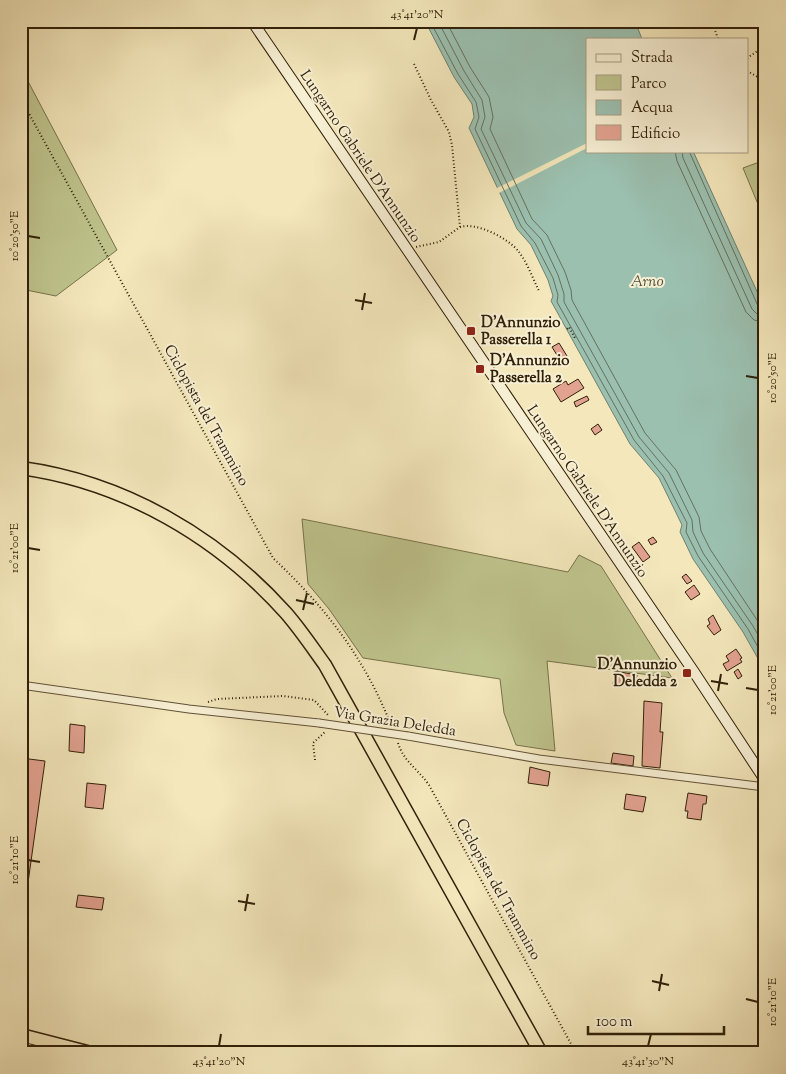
<svg xmlns="http://www.w3.org/2000/svg" width="786" height="1074" font-family="'Sorts Mill Goudy',serif">
<style>
.green{fill:#bfc48d;stroke:#78724b}
.water{fill:#9bc0b0;stroke:#70806d}
.pier{fill:#f3e7bb}
.lines{fill:none;stroke-linecap:round;stroke-linejoin:round}
.shore{stroke:#66705c;stroke-width:1}
.building{fill:#e2a290;stroke:#302009}
.minor-casing{stroke:#615236;stroke-width:9}
.secondary-casing{stroke:#302009;stroke-width:12}
.motorway-casing{stroke:#302009;stroke-width:15}
.path{stroke:#302009;stroke-width:2;stroke-dasharray:1 2.5;stroke-linecap:butt}
.minor{stroke:#f7efd3;stroke-width:7}
.secondary{stroke:#f7efd3;stroke-width:10}
.motorway{stroke:#f3e7bb;stroke-width:12}
.minor-bridge-casing{stroke:#615236;stroke-width:9;stroke-linecap:butt}
.minor-bridge{stroke:#f7efd3;stroke-width:7}
.ticks{fill:none;stroke:#302009;stroke-width:2}
.poi-dot{fill:#8f2418;stroke:#f7efd3;stroke-width:2}
.labels{text-anchor:middle;stroke-width:4;stroke-linejoin:round;paint-order:stroke}
.street-label{font-size:15px;fill:#302009;stroke:#f7efd3}
.poi-label{font-size:15px;font-weight:bold;fill:#302009;stroke:#f7efd3;text-anchor:start}
.water-label{font-size:16px;font-style:italic;fill:#50503b;stroke:#f7efd3}
.neatline{fill:none;stroke:#302009;stroke-width:2}
.ticks-label{font-size:12px;text-anchor:middle;fill:#302009}
</style>
<rect width="100%" height="100%" fill="#f3e7bb"/>
<filter id="stains"><feTurbulence type="fractalNoise" baseFrequency=".004" numOctaves="4"/><feColorMatrix values="0 0 0 0 .2 0 0 0 0 .09 0 0 0 0 .02 0 0 0 .5 -.17"/></filter>
<radialGradient id="worn" r=".72"><stop offset=".6" stop-color="#630" stop-opacity="0"/><stop offset="1" stop-color="#630" stop-opacity=".3"/></radialGradient>
<g class="green">
<polygon points="21,68 117,250 56,296 21,289"/>
<polygon points="765,160 765,221 743,168"/>
<polygon points="302,519 568,572 579,555 601,566 672,678 547,661 555,751 516,745 504,713 500,679 363,658 329,609 308,584"/>
</g>
<polygon class="water" points="425,21 635,21 642,39 587,39 587,151 693,151 765,309 765,671 743,632 693,559 680,532 682,525 659,478 630,444 551,301 553,296 548,280 531,245 517,229 469,128 474,117 472,104 454,77"/>
<polygon class="pier" points="587,143 587,148 497,194 495,189"/>
<g class="lines">
<g class="shore">
<polyline points="430,21 458,74 476,102 479,117 475,129 521,226 535,243 553,278 558,295 557,302 634,440 663,476 687,523 686,532 698,556 748,629 765,660"/>
<polyline points="438,21 464,71 482,100 485,117 481,129 526,223 541,239 558,275 564,294 564,302 639,437 669,473 692,520 693,532 703,553 753,626 765,647"/>
<polyline points="446,21 470,67 489,97 493,117 490,129 532,219 547,235 565,272 571,290 572,300 645,433 676,470 699,517 701,531 710,549 765,632"/>
<polyline points="675,151 677,161 746,312 754,320 765,323"/>
<polyline points="682,151 683,158 752,309 757,314 765,315"/>
<polyline points="689,151 758,306 760,308 765,309"/>
</g>
</g>
<g class="building">
<polygon points="559,343 567,356 560,360 552,347"/>
<polygon points="578,379 584,388 561,402 553,389 566,381 568,385"/>
<polygon points="587,396 589,400 576,407 574,402"/>
<polygon points="598,424 602,430 595,435 591,429"/>
<polygon points="653,537 657,542 651,545 648,540"/>
<polygon points="639,542 650,557 643,562 632,547"/>
<polygon points="686,574 692,581 687,584 682,577"/>
<polygon points="694,585 700,594 691,600 685,592"/>
<polygon points="713,615 721,630 714,635 707,626 710,624 708,619"/>
<polygon points="736,649 742,658 740,659 742,662 727,671 723,664 729,661 726,656"/>
<polygon points="738,669 742,676 738,679 734,672"/>
<polygon points="615,671 637,675 635,687 613,684"/>
<polygon points="765,699 765,707 762,709 759,702"/>
<polygon points="644,701 662,703 660,732 663,732 660,768 642,766"/>
<polygon points="70,724 85,726 84,753 69,751"/>
<polygon points="613,753 634,756 633,766 611,763"/>
<polygon points="21,758 45,761 27,890 21,890"/>
<polygon points="530,767 550,772 548,786 528,783"/>
<polygon points="87,783 106,785 103,809 85,807"/>
<polygon points="688,793 707,796 706,804 703,804 701,820 687,818 688,811 685,811"/>
<polygon points="626,794 646,797 643,812 624,809"/>
<polygon points="78,895 104,898 102,910 76,907"/>
</g>
<g class="lines">
<defs>
<g id="minor">
<polyline points="21,685 189,709 319,723"/>
<polyline points="408,736 539,759 765,787"/>
</g>
<polyline id="secondary" points="252,21 694,672 765,780"/>
<g id="motorway">
<path d="M21 468C124 482 218 537 286 613 300 629 312 647 325 665L541 1053"/>
<polyline points="21,1035 91,1053"/>
<polyline points="21,1048 38,1053"/>
</g>
</defs>
<use href="#minor" class="minor-casing"/>
<use href="#secondary" class="secondary-casing"/>
<use href="#motorway" class="motorway-casing"/>
<g class="path">
<polyline points="712,21 718,39"/>
<polyline points="747,58 765,46"/>
<polyline points="414,64 431,100 449,132 452,145 460,227 439,242 416,247"/>
<polyline points="747,71 765,81"/>
<path d="M21 99 273 558C326 608 364 657 391 725"/>
<path d="M460 227C477 222 508 238 519 252 528 264 533 279 539 291"/>
<polyline points="567,329 569,327 575,338"/>
<polyline points="208,702 217,699 283,696 314,700 328,715"/>
<path d="M398 743C404 762 418 769 429 785L576 1053"/>
<polyline points="315,760 313,743 325,732"/>
</g>
<use href="#minor" class="minor"/>
<use href="#secondary" class="secondary"/>
<use href="#motorway" class="motorway"/>
<defs>
<polyline id="minor-bridge" points="319,723 408,736"/>
</defs>
<use href="#minor-bridge" class="minor-bridge-casing"/>
<use href="#minor-bridge" class="minor-bridge"/>
</g>
<path class="ticks" d="M414 40 417 28M28 236 40 238M355 300 372 303M362 310 365 293M746 376 758 378M28 548 40 550M296 600 314 604M303 610 307 593M711 681 728 684M746 688 758 690M718 691 721 674M28 860 40 862M238 901 255 904M245 911 248 894M652 981 669 985M659 991 662 974M746 999 758 1002M219 1046 221 1034M648 1046 651 1034"/>
<g class="poi-dot">
<rect x="466" y="326" width="10" height="10" rx="2.5"/>
<rect x="475" y="364" width="10" height="10" rx="2.5"/>
<rect x="682" y="668" width="10" height="10" rx="2.5"/>
</g>
<g class="labels">
<g class="street-label">
<text transform="translate(361 156) rotate(56)" y="5">Lungarno Gabriele D'Annunzio</text>
<text transform="translate(207 415) rotate(61)" y="5">Ciclopista del Trammino</text>
<text transform="translate(588 491) rotate(56)" y="5">Lungarno Gabriele D'Annunzio</text>
<text transform="translate(395 721) rotate(9)" y="5">Via Grazia Deledda</text>
<text transform="translate(499 889) rotate(61)" y="5">Ciclopista del Trammino</text>
</g>
<g class="poi-label">
<text x="481" y="327">D'Annunzio<tspan x="481" dy="17">Passerella 1</tspan></text>
<text x="490" y="365">D'Annunzio<tspan x="490" dy="17">Passerella 2</tspan></text>
<text x="677" y="669" text-anchor="end">D'Annunzio<tspan x="677" dy="17">Deledda 2</tspan></text>
</g>
<g class="water-label">
<text x="647" y="286">Arno</text>
</g>
</g>
<rect width="786" height="1074" fill="none" stroke="#f3e7bb" stroke-width="55"/>
<rect x="586" y="38" width="162" height="115" fill="#f7efd3" stroke="#a79c82"/>
<rect x="596" y="54" width="25" height="8" fill="#f7efd3" stroke="#a79c82"/>
<text x="631" y="62" font-size="15" fill="#302009">Strada</text>
<rect x="596" y="75" width="25" height="15" fill="#bfc48d" stroke="#a79c82"/>
<text x="631" y="88" font-size="15" fill="#302009">Parco</text>
<rect x="596" y="100" width="25" height="15" fill="#9bc0b0" stroke="#a79c82"/>
<text x="631" y="112" font-size="15" fill="#302009">Acqua</text>
<rect x="596" y="125" width="25" height="15" fill="#e2a290" stroke="#a79c82"/>
<text x="631" y="138" font-size="15" fill="#302009">Edificio</text>
<path d="M588 1026v8h136v-8" fill="none" stroke="#302009" stroke-width="2.5"/>
<text x="596" y="1026" font-size="15" fill="#302009" stroke="#f7efd3" stroke-width="4" paint-order="stroke">100 m</text>
<rect x="28" y="28" width="730" height="1018" class="neatline"/>
<g class="ticks-label">
<text x="417" y="18">43°41'20"N</text>
<text transform="translate(14 236) rotate(-90)" y="4">10°20'50"E</text>
<text transform="translate(772 378) rotate(-90)" y="4">10°20'50"E</text>
<text transform="translate(14 548) rotate(-90)" y="4">10°21'00"E</text>
<text transform="translate(772 690) rotate(-90)" y="4">10°21'00"E</text>
<text transform="translate(14 860) rotate(-90)" y="4">10°21'10"E</text>
<text transform="translate(772 1002) rotate(-90)" y="4">10°21'10"E</text>
<text x="219" y="1065">43°41'20"N</text>
<text x="648" y="1065">43°41'30"N</text>
</g>
<rect width="100%" height="100%" filter="url(#stains)"/>
<rect width="100%" height="100%" fill="url(#worn)"/>
</svg>
